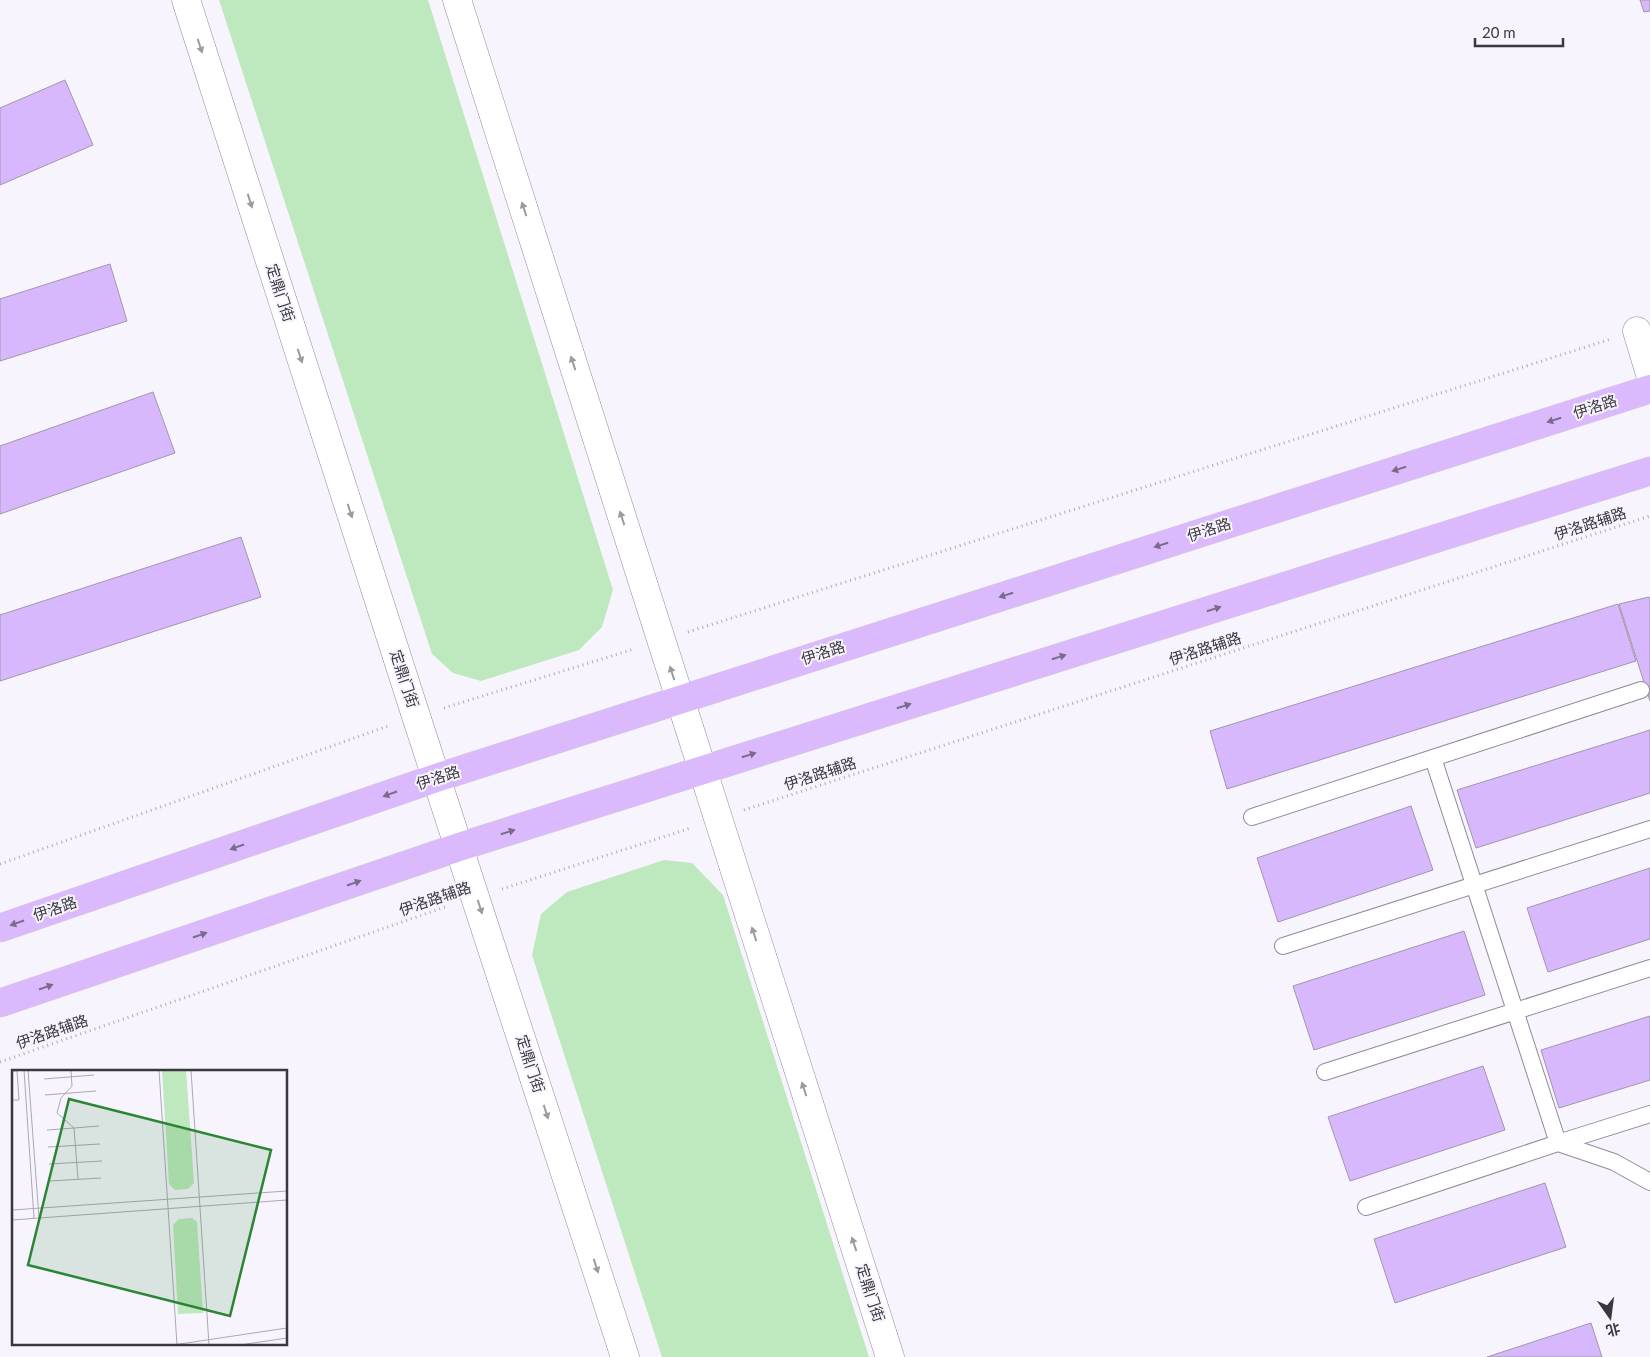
<svg xmlns="http://www.w3.org/2000/svg" width="1650" height="1357" font-family="Lato,'Noto Sans SC',sans-serif">
<style>
.green{fill:#bee8be}
.building{fill:#d8b8fc;stroke:#a097ab}
.lines{fill:none;stroke-linecap:round;stroke-linejoin:round}
.service-casing{stroke:#92899d;stroke-width:18}
.minor-casing{stroke:#92899d;stroke-width:29}
.secondary-casing{stroke:#92899d;stroke-width:29}
.primary-casing{stroke:#d4d3d5;stroke-width:29}
.path{stroke:#aeabb3;stroke-width:3;stroke-dasharray:1 4;stroke-linecap:butt}
.service{stroke:#fff;stroke-width:16}
.minor{stroke:#fff;stroke-width:28}
.secondary{stroke:#fff;stroke-width:28}
.primary{stroke:#dab9fc;stroke-width:28}
.oneway{fill:#9c9b9f}
.oneway2{fill:#7a6b8b}
.labels{text-anchor:middle;stroke-width:4;stroke-linejoin:round;paint-order:stroke}
.street-label{font-size:15px;fill:#3a373f;stroke:#f8f4fd}
.inset-road{fill:none;stroke:#aca8b1;stroke-width:1}
.view{fill:#2b8535;fill-opacity:0.15;stroke:#2b8535;stroke-width:2.5}
.inset-edge{fill:none;stroke:#3a373f;stroke-width:2.5}
</style>
<rect width="100%" height="100%" fill="#f8f4fd"/>
<g class="green">
<polygon points="219,0 428,0 613,590 602,627 579,650 481,681 453,673 432,654"/>
<polygon points="664,860 692,863 723,895 869,1357 662,1357 532,955 541,914 567,892"/>
</g>
<g class="building">
<polygon points="1640,0 1650,0 1650,11 1644,12"/>
<polygon points="65,80 93,145 0,185 0,108"/>
<polygon points="110,264 127,321 0,361 0,299"/>
<polygon points="153,392 175,453 0,514 0,446"/>
<polygon points="241,537 261,597 0,681 0,615"/>
<polygon points="1649,597 1650,598 1650,701 1619,604"/>
<polygon points="1618,604 1636,661 1227,789 1210,731"/>
<polygon points="1650,730 1650,793 1476,848 1457,790"/>
<polygon points="1411,806 1433,870 1278,922 1257,858"/>
<polygon points="1650,868 1650,939 1548,972 1527,908"/>
<polygon points="1464,931 1485,995 1314,1050 1293,986"/>
<polygon points="1650,1016 1650,1080 1559,1108 1541,1050"/>
<polygon points="1483,1066 1505,1130 1350,1181 1328,1117"/>
<polygon points="1545,1183 1566,1247 1395,1303 1374,1239"/>
<polygon points="1591,1323 1602,1357 1487,1357"/>
</g>
<g class="lines">
<defs>
<g id="service">
<polyline points="1433,758 1558,1143 1650,1114"/>
<polyline points="1252,817 1641,690"/>
<polyline points="1283,946 1650,829"/>
<polyline points="1325,1072 1650,968"/>
<polyline points="1366,1207 1558,1143 1614,1162 1650,1182"/>
</g>
<g id="minor">
<polyline points="186,0 416,716 625,1357"/>
<polyline points="457,0 890,1357"/>
</g>
<polyline id="secondary" points="1637,331 1650,374"/>
<g id="primary">
<polyline points="0,928 436,778 1650,389"/>
<polyline points="0,1003 459,847 1650,471"/>
</g>
</defs>
<use href="#service" class="service-casing"/>
<use href="#minor" class="minor-casing"/>
<use href="#secondary" class="secondary-casing"/>
<use href="#primary" class="primary-casing"/>
<g class="path">
<polyline points="688,632 1611,339"/>
<polyline points="444,708 634,649"/>
<polyline points="744,810 1650,516"/>
<polyline points="0,864 391,725"/>
<polyline points="502,889 691,828"/>
<polyline points="0,1062 448,906"/>
</g>
<use href="#service" class="service"/>
<use href="#minor" class="minor"/>
<use href="#secondary" class="secondary"/>
<use href="#primary" class="primary"/>
</g>
<defs><path id="oneway-solid" d="M-6-.8H1V-3.2L6.5 0L1 3.2V.8H-6Z" transform="scale(1.25)"/></defs>
<g class="oneway">
<use href="#oneway-solid" transform="translate(200 46) rotate(72)"/>
<use href="#oneway-solid" transform="translate(250 201) rotate(72)"/>
<use href="#oneway-solid" transform="translate(524 209) rotate(-108)"/>
<use href="#oneway-solid" transform="translate(300 356) rotate(72)"/>
<use href="#oneway-solid" transform="translate(573 363) rotate(-108)"/>
<use href="#oneway-solid" transform="translate(350 511) rotate(72)"/>
<use href="#oneway-solid" transform="translate(622 518) rotate(-108)"/>
<use href="#oneway-solid" transform="translate(672 673) rotate(-108)"/>
<use href="#oneway-solid" transform="translate(480 907) rotate(72)"/>
<use href="#oneway-solid" transform="translate(754 934) rotate(-108)"/>
<use href="#oneway-solid" transform="translate(804 1089) rotate(-108)"/>
<use href="#oneway-solid" transform="translate(546 1112) rotate(72)"/>
<use href="#oneway-solid" transform="translate(854 1244) rotate(-108)"/>
<use href="#oneway-solid" transform="translate(596 1266) rotate(72)"/>
</g>
<g class="oneway2">
<use href="#oneway-solid" transform="translate(1554 420) rotate(162)"/>
<use href="#oneway-solid" transform="translate(1399 469) rotate(162)"/>
<use href="#oneway-solid" transform="translate(1161 545) rotate(162)"/>
<use href="#oneway-solid" transform="translate(1006 595) rotate(162)"/>
<use href="#oneway-solid" transform="translate(1214 609) rotate(-17)"/>
<use href="#oneway-solid" transform="translate(1059 657) rotate(-17)"/>
<use href="#oneway-solid" transform="translate(904 706) rotate(-17)"/>
<use href="#oneway-solid" transform="translate(749 755) rotate(-17)"/>
<use href="#oneway-solid" transform="translate(390 794) rotate(161)"/>
<use href="#oneway-solid" transform="translate(508 832) rotate(-18)"/>
<use href="#oneway-solid" transform="translate(237 847) rotate(161)"/>
<use href="#oneway-solid" transform="translate(354 883) rotate(-19)"/>
<use href="#oneway-solid" transform="translate(17 923) rotate(161)"/>
<use href="#oneway-solid" transform="translate(200 935) rotate(-19)"/>
<use href="#oneway-solid" transform="translate(46 987) rotate(-19)"/>
</g>
<g class="labels">
<g class="street-label">
<text transform="translate(280 293) rotate(72)" y="5">定鼎门街</text>
<text transform="translate(1595 407) rotate(-18)" y="5">伊洛路</text>
<text transform="translate(1590 524) rotate(-18)" y="5">伊洛路辅路</text>
<text transform="translate(1209 530) rotate(-18)" y="5">伊洛路</text>
<text transform="translate(1205 649) rotate(-18)" y="5">伊洛路辅路</text>
<text transform="translate(823 653) rotate(-18)" y="5">伊洛路</text>
<text transform="translate(404 679) rotate(72)" y="5">定鼎门街</text>
<text transform="translate(820 774) rotate(-18)" y="5">伊洛路辅路</text>
<text transform="translate(438 778) rotate(-18)" y="5">伊洛路</text>
<text transform="translate(435 899) rotate(-19)" y="5">伊洛路辅路</text>
<text transform="translate(55 909) rotate(-19)" y="5">伊洛路</text>
<text transform="translate(52 1032) rotate(-19)" y="5">伊洛路辅路</text>
<text transform="translate(530 1064) rotate(72)" y="5">定鼎门街</text>
<text transform="translate(870 1293) rotate(72)" y="5">定鼎门街</text>
</g>
</g>
<g transform="translate(12 1070)">
<rect width="275" height="275" fill="#f8f4fd"/>
<path d="M150 0H174L182 113 176 119 163 120 157 114ZM180 148 185 152 191 243 166 244 161 155 167 149Z" fill="#bee8be"/>
<path class="inset-road" d="M12 0 22 148M16 0 27 148M59 0 60 16 49 28 45 43 62 58 87 56M147 0 165 275M179 0 197 275M0 1H5L7 30H0M32 9 82 5M33 25 84 21M35 60 62 58 66 109M36 77 88 74M37 94 90 91M38 111 89 108M0 140 275 121M0 150 275 130M161 275 275 258M228 275 275 268"/>
<path class="view" d="M57 29 259 80 218 246 16 195Z"/>
<rect width="275" height="275" class="inset-edge"/>
</g>
<g transform="translate(1610 1317) rotate(166)" stroke="#f8f4fd" stroke-width="4" paint-order="stroke">
<path d="M0-4L9 19L0 12L-9 19Z" fill="#3a373f"/>
<text y="-8" font-size="14" font-weight="bold" text-anchor="middle" fill="#3a373f">北</text>
</g>
<path d="M1475 38v8h88v-8" fill="none" stroke="#3a373f" stroke-width="2.5"/>
<text x="1482" y="38" font-size="15" fill="#3a373f" stroke="#f8f4fd" stroke-width="4" paint-order="stroke">20 m</text>
</svg>
